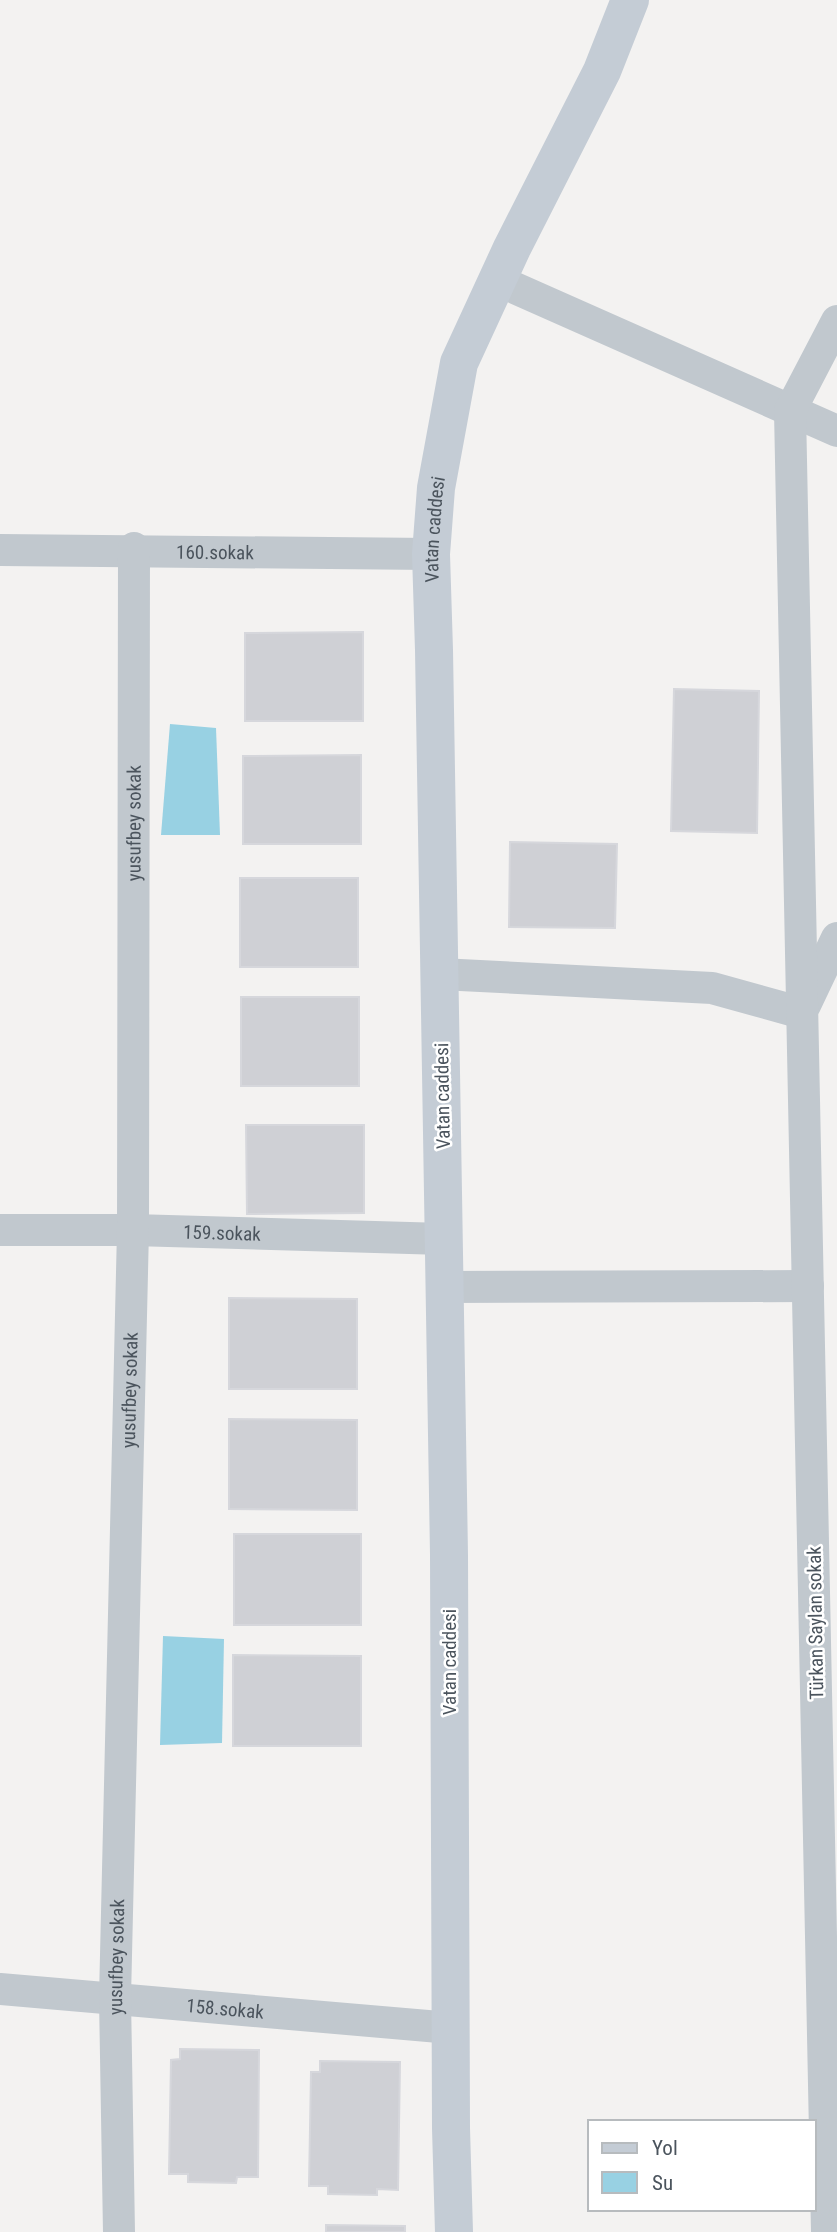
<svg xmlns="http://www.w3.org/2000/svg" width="837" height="2232" font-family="'Roboto Condensed',sans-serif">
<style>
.water{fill:#98d1e3}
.building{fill:#cfd0d5;stroke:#d6d7dc;stroke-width:2}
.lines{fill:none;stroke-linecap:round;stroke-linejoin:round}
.street{stroke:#c1c8ce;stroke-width:32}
.secondary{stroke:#c4ccd5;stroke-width:38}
.labels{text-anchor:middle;stroke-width:5;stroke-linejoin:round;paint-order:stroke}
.street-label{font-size:19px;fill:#4b545d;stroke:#fff}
</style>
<rect width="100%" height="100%" fill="#f3f2f1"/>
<g class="water">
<polygon points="170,724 216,728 220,835 161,835"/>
<polygon points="163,1636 224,1639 222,1743 160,1745"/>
</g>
<g class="building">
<polygon points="363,632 363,721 245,721 245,633"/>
<polygon points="674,689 759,691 757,833 671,831"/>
<polygon points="361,755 361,844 243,844 243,756"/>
<polygon points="510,842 617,844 615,928 509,927"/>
<rect x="240" y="878" width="118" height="89"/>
<rect x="241" y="997" width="118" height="89"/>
<polygon points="246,1125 364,1125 364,1213 247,1214"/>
<polygon points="229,1298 357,1299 357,1389 229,1389"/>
<polygon points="229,1419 357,1420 357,1510 229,1509"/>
<rect x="234" y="1534" width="127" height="91"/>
<polygon points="233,1655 361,1656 361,1746 233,1746"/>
<polygon points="180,2049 259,2050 258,2177 237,2177 236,2183 188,2182 188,2174 169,2174 171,2060 180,2059"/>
<polygon points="320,2061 400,2062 398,2190 377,2189 377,2195 328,2194 328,2186 309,2186 311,2072 320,2072"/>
<polygon points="326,2225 405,2226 405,2232 326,2232"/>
</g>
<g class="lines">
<g class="street">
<polyline points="497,280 837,431"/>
<path id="s1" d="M0 550 431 554"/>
<polyline points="440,974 712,988 802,1013"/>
<polyline points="805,1005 837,938"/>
<path id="s2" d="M0 1230H133L444 1239"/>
<polyline points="445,1287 808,1286"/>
<path id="s3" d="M0 1989 451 2028"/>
<path id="s4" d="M119 2232 115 1998 133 1230 134 548"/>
<polyline points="827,2232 790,411 837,321"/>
</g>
<path class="secondary" id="s5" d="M454 2232 451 2128 449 1555 434 650 431 554 436 488 459 363 512 248 602 71 630 0"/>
</g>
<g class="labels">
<g class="street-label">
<text dy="7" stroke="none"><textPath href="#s5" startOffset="1703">Vatan caddesi</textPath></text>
<text dy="7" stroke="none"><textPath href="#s1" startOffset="215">160.sokak</textPath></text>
<text dy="7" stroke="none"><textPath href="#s4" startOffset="1409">yusufbey sokak</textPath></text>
<text transform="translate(442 1096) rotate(-91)" y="7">Vatan caddesi</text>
<text dy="7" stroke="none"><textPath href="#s2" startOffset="222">159.sokak</textPath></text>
<text dy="7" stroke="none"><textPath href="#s4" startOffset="842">yusufbey sokak</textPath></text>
<text transform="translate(815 1623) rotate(-91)" y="7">Türkan Saylan sokak</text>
<text transform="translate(449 1662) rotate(-90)" y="7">Vatan caddesi</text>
<text dy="7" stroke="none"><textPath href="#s4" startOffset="275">yusufbey sokak</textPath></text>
<text dy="7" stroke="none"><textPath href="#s3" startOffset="226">158.sokak</textPath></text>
</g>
</g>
<rect x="588" y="2120" width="228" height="91" fill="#ffffff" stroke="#b7bbbe" stroke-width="2"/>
<rect x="602" y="2143" width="35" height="10" fill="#c4ccd5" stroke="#b7bbbe" stroke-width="2"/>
<text x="652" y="2155" font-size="21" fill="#4b545d">Yol</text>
<rect x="602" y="2172" width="35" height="21" fill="#98d1e3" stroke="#b7bbbe" stroke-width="2"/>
<text x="652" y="2190" font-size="21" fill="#4b545d">Su</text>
</svg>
